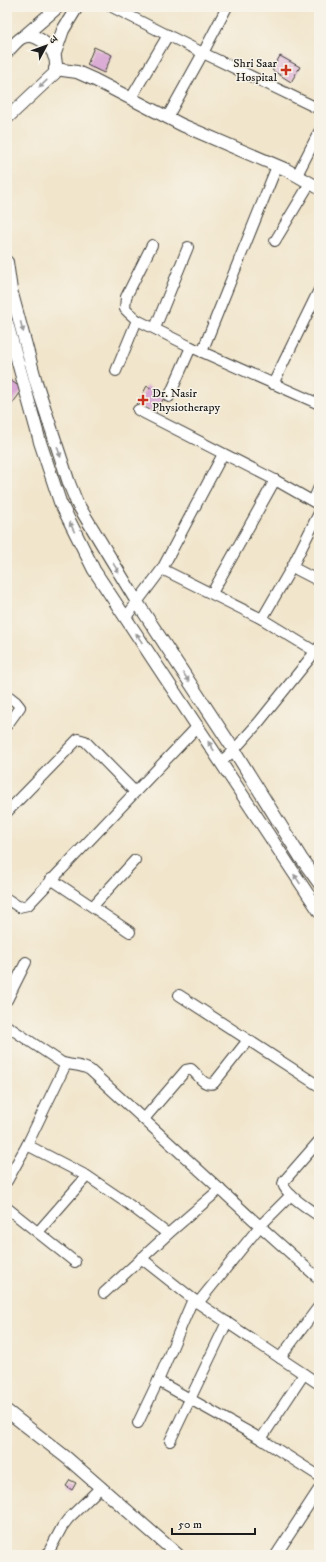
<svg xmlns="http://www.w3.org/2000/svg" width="326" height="1562" font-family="'IM FELL DW Pica','Noto Serif Devanagari',serif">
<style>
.building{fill:#d9a8d4}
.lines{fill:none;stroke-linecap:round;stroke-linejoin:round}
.minor-casing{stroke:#3c3a36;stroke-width:12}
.tertiary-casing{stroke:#3c3a36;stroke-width:14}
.minor{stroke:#fff;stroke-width:10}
.tertiary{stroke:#fff;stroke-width:12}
.oneway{fill:#999}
.poi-dot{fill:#c8321e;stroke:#f7f3e8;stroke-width:1.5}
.labels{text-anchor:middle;stroke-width:3;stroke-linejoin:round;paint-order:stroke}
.poi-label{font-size:12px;fill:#1c1c1c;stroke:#f7f3e8;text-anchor:end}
</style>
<rect width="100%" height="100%" fill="#f7f3e8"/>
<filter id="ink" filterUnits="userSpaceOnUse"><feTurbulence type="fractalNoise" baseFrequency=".025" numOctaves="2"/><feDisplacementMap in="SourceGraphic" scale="8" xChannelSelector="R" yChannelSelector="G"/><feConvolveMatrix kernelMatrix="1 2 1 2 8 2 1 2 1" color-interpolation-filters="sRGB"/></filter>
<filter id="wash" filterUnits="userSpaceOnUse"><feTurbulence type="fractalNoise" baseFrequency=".012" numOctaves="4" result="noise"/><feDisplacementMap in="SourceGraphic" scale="16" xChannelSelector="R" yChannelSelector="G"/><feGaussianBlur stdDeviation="0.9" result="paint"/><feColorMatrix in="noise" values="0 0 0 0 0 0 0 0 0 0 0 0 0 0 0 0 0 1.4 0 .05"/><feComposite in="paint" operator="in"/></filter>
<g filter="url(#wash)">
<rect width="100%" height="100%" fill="#f1e5cb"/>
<g id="blocks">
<g class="building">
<polygon points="94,47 112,55 104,73 87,65"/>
<polygon points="280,56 300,67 291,82 272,70"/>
<polygon points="7,378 23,389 7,411"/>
<polygon points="147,386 165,396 155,414 137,404"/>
<polygon points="70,1480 76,1483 72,1490 66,1486"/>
</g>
</g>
</g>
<g filter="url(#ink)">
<use href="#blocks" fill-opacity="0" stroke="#3c3a36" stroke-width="1"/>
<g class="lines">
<defs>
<g id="minor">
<polyline points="112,7 203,53 319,109"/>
<polyline points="131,98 168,35"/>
<polyline points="167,118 203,53 227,7"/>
<polyline points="297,175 319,132"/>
<polyline points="275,241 310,183"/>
<polyline points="152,245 126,297 125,309 129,313 137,320 191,347 319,404"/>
<polyline points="155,328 188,247"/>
<polyline points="202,352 277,166"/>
<polyline points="116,371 137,320"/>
<polyline points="273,384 319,290"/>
<polyline points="169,397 191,347"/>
<polyline points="138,410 275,480 319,505"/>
<polyline points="313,501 319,487"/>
<polyline points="292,567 319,581"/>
<polyline points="162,569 262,619 316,652"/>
<polyline points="212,593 275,480"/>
<polyline points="126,617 162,569 223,454"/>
<polyline points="262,619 292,567 319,513"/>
<polyline points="7,695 16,702 20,707 7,725"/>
<polyline points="221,762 234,750 259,722 319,647"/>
<polyline points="7,812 78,739 85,741 135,792"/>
<polyline points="51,879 130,932"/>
<polyline points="7,899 19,907 28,905 198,726"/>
<polyline points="93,906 135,860"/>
<polyline points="179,995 319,1086"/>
<polyline points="7,1000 26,962"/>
<path d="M7 1026 61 1062C70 1066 81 1064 90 1070L260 1226 319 1279"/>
<path d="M144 1119 186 1070 191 1069C199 1075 203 1087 214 1083L248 1040"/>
<path d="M319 1141 284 1181 283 1184C286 1195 309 1209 319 1216"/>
<polyline points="27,1145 87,1176 127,1203 168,1234"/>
<polyline points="7,1181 27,1145 66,1064"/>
<polyline points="7,1208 75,1262"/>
<polyline points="38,1232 87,1176"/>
<polyline points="141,1258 198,1303 319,1384"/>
<polyline points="104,1293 168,1234 220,1189"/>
<polyline points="198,1303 260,1226 291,1195"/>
<polyline points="280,1358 319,1306"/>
<polyline points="158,1381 261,1439 319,1476"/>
<polyline points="138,1423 158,1381 193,1299"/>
<polyline points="261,1439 304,1374"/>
<polyline points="170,1441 227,1322"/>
<polyline points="47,1555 62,1527 68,1519 101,1487"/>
<polyline points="276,1555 319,1489"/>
</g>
<g id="tertiary">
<polyline points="23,37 58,7"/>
<path d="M7 52C11 48 18 39 23 37 38 32 56 50 56 64 56 67 55 70 55 73L7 118"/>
<polyline points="54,56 63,30 77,7"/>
<polyline points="55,69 77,72 95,80 182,125 287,170 319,188"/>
<polyline points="7,262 11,290 36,382 69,483 77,503 137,602 234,750 301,858 319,883"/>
<polyline points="7,323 40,442 60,502 94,570 319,911"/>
<polyline points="7,1411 67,1458 178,1555"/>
</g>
</defs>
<use href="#minor" class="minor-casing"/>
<use href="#tertiary" class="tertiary-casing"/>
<use href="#minor" class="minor"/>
<use href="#tertiary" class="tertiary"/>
</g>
<defs><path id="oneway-solid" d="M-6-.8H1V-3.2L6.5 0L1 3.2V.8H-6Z"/></defs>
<g class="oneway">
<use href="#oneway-solid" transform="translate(43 84) rotate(137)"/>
<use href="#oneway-solid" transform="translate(22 327) rotate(75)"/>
<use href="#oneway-solid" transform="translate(59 452) rotate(72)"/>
<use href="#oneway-solid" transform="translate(72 527) rotate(-116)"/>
<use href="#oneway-solid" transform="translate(116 568) rotate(58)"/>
<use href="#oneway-solid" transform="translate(139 638) rotate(-124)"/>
<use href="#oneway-solid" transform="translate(186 677) rotate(57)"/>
<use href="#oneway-solid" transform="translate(211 746) rotate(-123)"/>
<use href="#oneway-solid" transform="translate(297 879) rotate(-124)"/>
</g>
</g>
<g class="poi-dot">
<path d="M284 64h4v4h4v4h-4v4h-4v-4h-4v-4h4z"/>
<path d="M141 394h4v4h4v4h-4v4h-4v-4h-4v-4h4z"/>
</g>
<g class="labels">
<g class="poi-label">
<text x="277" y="67">Shri Saar<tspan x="277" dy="14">Hospital</tspan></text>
<text x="152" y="397" text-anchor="start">Dr. Nasir<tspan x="152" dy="14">Physiotherapy</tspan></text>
</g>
</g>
<rect width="326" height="1562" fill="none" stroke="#f7f3e8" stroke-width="24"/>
<g transform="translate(46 46) rotate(49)" stroke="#f7f3e8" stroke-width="3" paint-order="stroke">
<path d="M0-3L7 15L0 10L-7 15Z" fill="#1c1c1c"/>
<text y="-6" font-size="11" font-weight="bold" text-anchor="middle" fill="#1c1c1c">उ</text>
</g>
<path d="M172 1528v6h83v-6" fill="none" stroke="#1c1c1c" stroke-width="2"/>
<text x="178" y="1528" font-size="12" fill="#1c1c1c" stroke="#f7f3e8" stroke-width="3" paint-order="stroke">50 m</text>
</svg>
